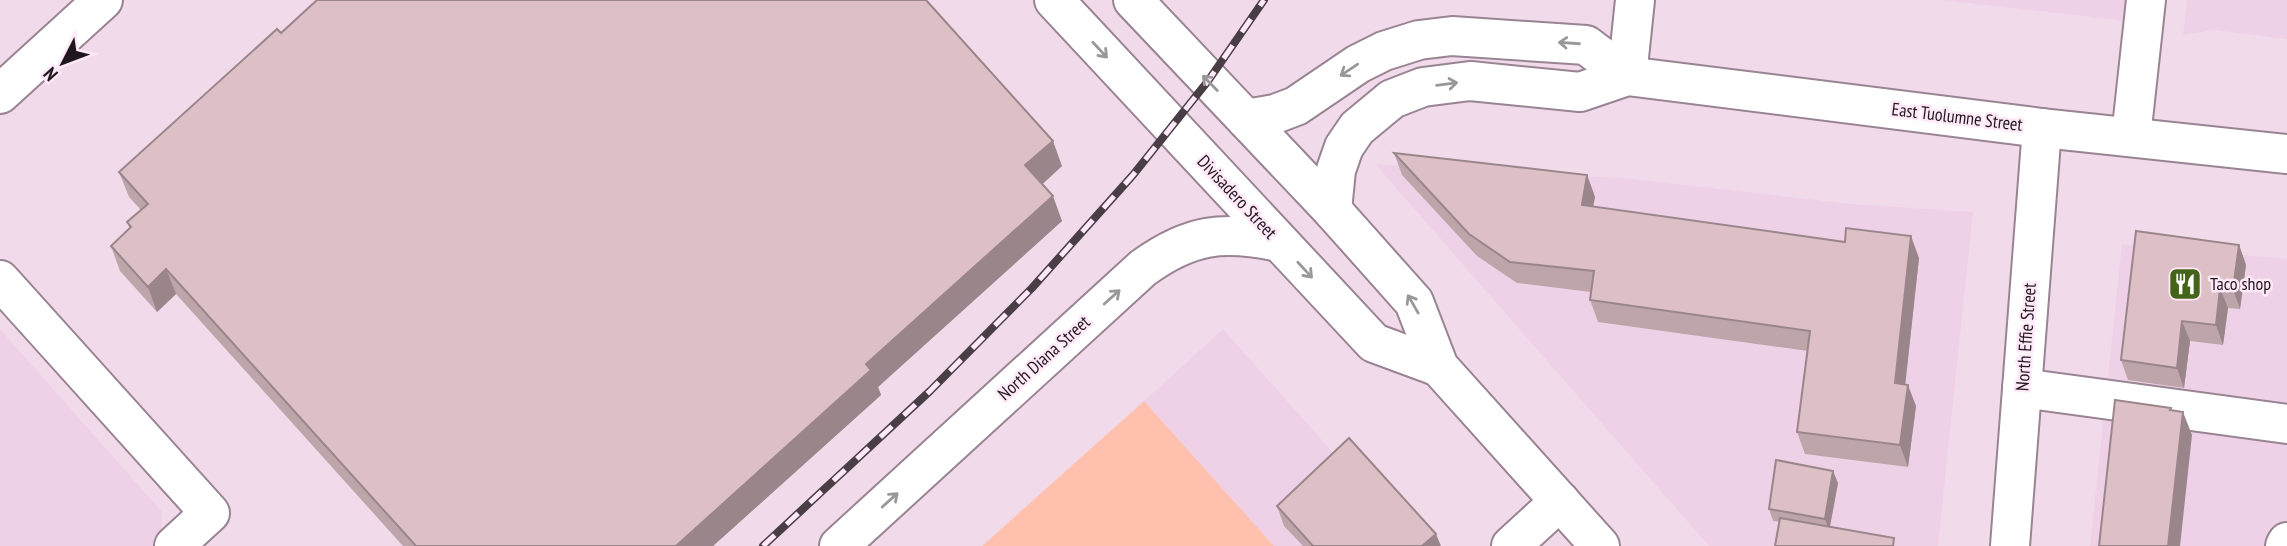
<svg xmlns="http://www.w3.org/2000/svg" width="2287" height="546" font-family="'PT Sans Narrow',sans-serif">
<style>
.built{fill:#efd1e7}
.green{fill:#ffc1ae}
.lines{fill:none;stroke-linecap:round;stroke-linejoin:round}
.minor-casing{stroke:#998493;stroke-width:42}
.minor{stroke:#fff;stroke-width:38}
.rail-casing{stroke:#493e46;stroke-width:8}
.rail{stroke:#ffe8f8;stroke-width:5;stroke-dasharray:16;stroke-linecap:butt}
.wall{fill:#bda5a9}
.shaded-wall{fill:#9a868a}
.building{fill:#dcc0c5;stroke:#9a868a;stroke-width:2}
.oneway{stroke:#9a9799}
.labels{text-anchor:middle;stroke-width:5;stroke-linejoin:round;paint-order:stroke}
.street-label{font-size:18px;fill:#1f171d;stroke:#ffe8f8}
.poi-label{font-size:18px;fill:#1f171d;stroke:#ffe8f8;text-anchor:start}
</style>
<rect width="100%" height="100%" fill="#f1dbeb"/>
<g class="built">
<polygon points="1941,0 2164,0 2161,25"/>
<polygon points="2187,0 2287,0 2287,39 2213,30 2183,35"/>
<polygon points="1375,164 1633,179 1852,204 1973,212 1938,546 1709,546"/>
<polygon points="2122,244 2287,259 2287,546 2090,546"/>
<polygon points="0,329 162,512 161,546 0,546"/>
<polygon points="1223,329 1416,546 1274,546 1144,401"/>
</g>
<polygon class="green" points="1144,401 1274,546 982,546"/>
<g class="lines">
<defs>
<g id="minor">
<polyline points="1054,0 1374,343 1439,367"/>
<polyline points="1133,0 1332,210 1414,302 1439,367 1600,546"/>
<polyline points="1627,76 1635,0"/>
<polyline points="0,94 103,0"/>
<polyline points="1246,119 1275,114 1296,106 1358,64 1384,51 1419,40 1452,36 1586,45 1627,76"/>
<polyline points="2131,137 2146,0"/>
<polyline points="1332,210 1336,170 1344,147 1357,128 1392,99 1423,87 1470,81 1580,92 1627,76 2042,128 2287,154"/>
<polyline points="0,280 210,513 174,546"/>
<polyline points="2022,388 2287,424"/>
<path d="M839 546 1143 268C1190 234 1223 230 1279 242"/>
<polyline points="1511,546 1560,501"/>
<polyline points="2010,546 2042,128"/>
<polyline points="2285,546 2287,542"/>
</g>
</defs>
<use href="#minor" class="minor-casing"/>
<use href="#minor" class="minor"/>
<defs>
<polyline id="rail" points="763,546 930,391 1032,288 1133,175 1208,81 1264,0"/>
</defs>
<use href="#rail" class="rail-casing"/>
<use href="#rail" class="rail"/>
</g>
<g class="wall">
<polygon points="281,33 1062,166 1042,184 1062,221 878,387 881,395 713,546 403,546 176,294 157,312 120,271 111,246 130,229 127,222 141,210 129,197 119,172"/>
<polygon points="1394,153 1587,175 1595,197 1593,207 1919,258 1905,384 1916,406 1908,467 1805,454 1797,432 1808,351 1598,322 1590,300 1591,292 1517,283 1477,256 1402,175"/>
<polygon points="2239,245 2246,265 2240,309 2228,308 2223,345 2190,341 2184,388 2128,380 2121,360"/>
<polygon points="1838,483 1830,527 1773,521 1769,509"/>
<polygon points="1277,506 1441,546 1303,546 1284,526"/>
</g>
<g class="shaded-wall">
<polygon points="1053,141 1062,166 1035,191 1025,165"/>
<polygon points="1587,175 1595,197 1589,227 1582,205"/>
<polygon points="1053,196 1062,221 878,387 881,395 713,546 676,546 866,364"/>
<polygon points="1911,236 1919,258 1903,405 1895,383"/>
<polygon points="2239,245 2246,265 2240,309 2233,289"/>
<polygon points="166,269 176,294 157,312 148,287"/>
<polygon points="2220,288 2228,308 2223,345 2216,325"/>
<polygon points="2182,321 2190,341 2184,388 2177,368"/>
<polygon points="1908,385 1916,406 1908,467 1900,445"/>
<polygon points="2183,412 2192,435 2180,546 2168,546"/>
<polygon points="1833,471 1838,483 1829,531 1825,519"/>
<polygon points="1436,534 1441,546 1422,546"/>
</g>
<g class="building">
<polygon points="317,0 926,0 1053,141 1025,165 1053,196 866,364 871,370 676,546 416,546 166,269 148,287 111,246 131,227 127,222 148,204 119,172 277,29 281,33"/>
<polygon points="1394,153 1587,175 1582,205 1845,242 1846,228 1911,236 1895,383 1908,385 1900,445 1797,432 1810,331 1590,300 1594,271 1510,262 1469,234"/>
<polygon points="2136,231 2239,245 2233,289 2220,288 2216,325 2182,321 2177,368 2121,360"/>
<polygon points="2115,400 2171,408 2170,410 2183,412 2168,546 2099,546"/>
<polygon points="1349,438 1436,534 1422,546 1313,546 1277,506"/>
<polygon points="1776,460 1833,471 1825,519 1769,509"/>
<polygon points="1780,518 1894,538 1893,546 1775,546"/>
</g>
<defs><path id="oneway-shaft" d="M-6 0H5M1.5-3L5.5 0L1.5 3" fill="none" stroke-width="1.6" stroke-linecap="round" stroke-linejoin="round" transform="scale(1.75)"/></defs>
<g class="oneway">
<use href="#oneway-shaft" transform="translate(1569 43) rotate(-176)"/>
<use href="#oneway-shaft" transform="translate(1100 50) rotate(47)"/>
<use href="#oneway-shaft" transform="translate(1349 70) rotate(146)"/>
<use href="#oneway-shaft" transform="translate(1210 83) rotate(-134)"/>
<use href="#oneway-shaft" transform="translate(1447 84) rotate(-7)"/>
<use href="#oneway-shaft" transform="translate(1305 270) rotate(47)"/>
<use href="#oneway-shaft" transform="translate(1112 297) rotate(-42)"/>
<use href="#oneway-shaft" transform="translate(1413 304) rotate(-120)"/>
<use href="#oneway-shaft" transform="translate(890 500) rotate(-42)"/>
</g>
<defs>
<symbol id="restaurant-square" viewBox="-11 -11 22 22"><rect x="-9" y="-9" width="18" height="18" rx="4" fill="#446419" stroke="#ffe8f8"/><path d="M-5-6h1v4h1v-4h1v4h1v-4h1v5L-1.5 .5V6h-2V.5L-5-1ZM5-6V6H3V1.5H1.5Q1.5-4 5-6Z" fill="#fff"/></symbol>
</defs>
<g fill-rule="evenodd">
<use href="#restaurant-square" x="2166" y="265" width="38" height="38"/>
</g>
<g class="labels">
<g class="street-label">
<text transform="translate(1957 117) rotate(7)" y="6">East Tuolumne Street</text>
<text transform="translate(1237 197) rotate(47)" y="6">Divisadero Street</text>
<text transform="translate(2026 337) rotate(-86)" y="6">North Effie Street</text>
<text transform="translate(1044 358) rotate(-42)" y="6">North Diana Street</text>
</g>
<g class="poi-label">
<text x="2210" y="290">Taco shop</text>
</g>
</g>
<g transform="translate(63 63) rotate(228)" stroke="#ffe8f8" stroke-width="5" paint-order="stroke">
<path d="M0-5L12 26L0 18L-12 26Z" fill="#1f171d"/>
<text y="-10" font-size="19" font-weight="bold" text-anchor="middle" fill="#1f171d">N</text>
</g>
</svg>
